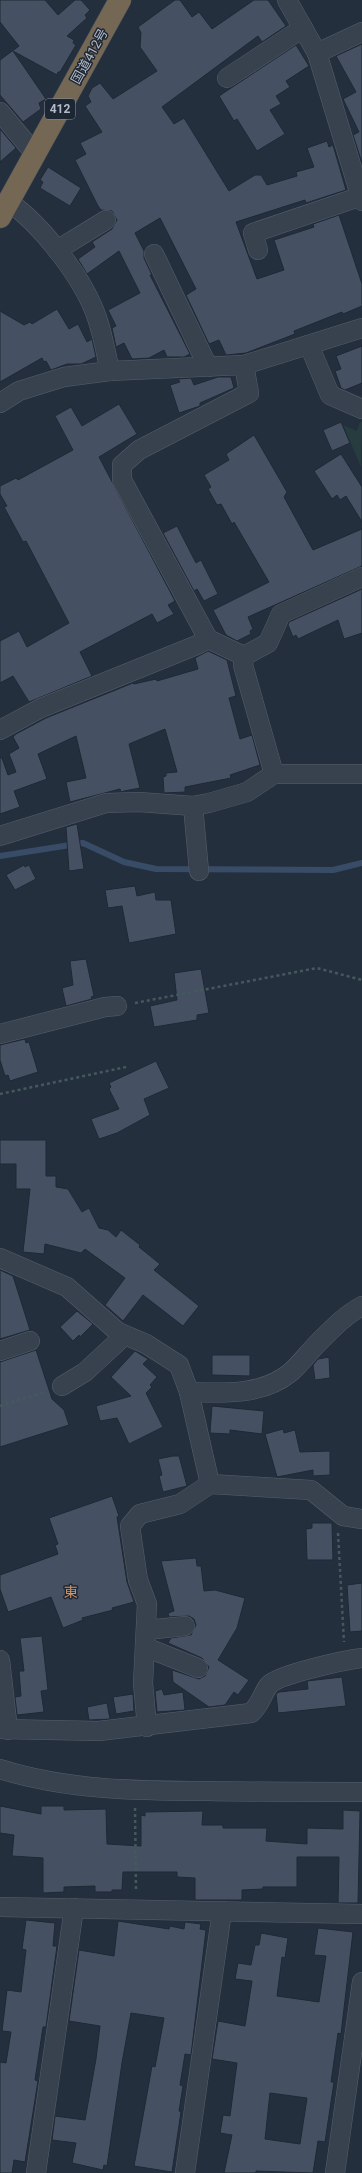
<svg xmlns="http://www.w3.org/2000/svg" width="362" height="2173" font-family="Roboto,'Noto Sans JP',sans-serif">
<style>
.green{fill:#263c3f}
.lines{fill:none;stroke-linecap:round;stroke-linejoin:round}
.stream{stroke:#394c67;stroke-width:6}
.building{fill:#455162;stroke:#1f2835;fill-rule:evenodd}
.minor-casing{stroke:#565f6c;stroke-width:20}
.highway-casing{stroke:#434c59;stroke-width:23}
.path{stroke:#44595c;stroke-width:2.5;stroke-dasharray:3 3;stroke-linecap:butt}
.minor{stroke:#38414e;stroke-width:19}
.highway{stroke:#746855;stroke-width:22}
.labels{text-anchor:middle;stroke-width:3;stroke-linejoin:round;paint-order:stroke}
.shield{fill:#1d2633;stroke:#878f9c;stroke-width:1}
.shield-label{font-size:12px;font-weight:bold;fill:#b4bcc9}
.street-label{font-size:13px;fill:#b4bcc9;stroke:#1d2633}
.neighbourhood-label{font-size:14px;fill:#d59563;stroke:#1d2633}
</style>
<rect width="100%" height="100%" fill="#242f3e"/>
<polygon class="green" points="360,422 362,422 361,467 343,425 357,431"/>
<g class="lines">
<polyline class="stream" points="0,856 83,843 124,862 156,869 333,870 362,863"/>
</g>
<g class="building">
<polygon points="0,0 45,0 58,15 75,0 81,0 90,10 85,15 87,18 67,36 74,40 73,43 76,45 60,72 58,72 57,75 13,51 46,99 39,103 41,109 23,122 0,95 0,60 19,46 0,22"/>
<polygon points="175,0 180,0 192,17 199,12 212,29 254,0 268,0 286,26 262,42 258,36 162,107 174,124 184,118 229,191 255,175 261,175 267,185 297,176 296,172 314,167 307,148 327,141 329,147 333,145 346,190 306,203 305,200 236,222 257,279 284,270 274,240 314,227 313,224 339,215 362,284 362,306 343,314 342,312 294,331 295,334 246,353 226,355 219,340 209,344 186,295 196,289 160,218 135,233 144,251 144,258 152,275 150,275 190,354 184,357 167,357 164,350 149,358 132,359 124,343 116,347 112,328 116,326 108,310 140,293 119,251 87,274 78,259 95,247 92,242 112,229 117,220 112,211 101,210 98,206 75,160 86,154 80,143 102,132 85,106 91,102 88,96 92,88 100,83 113,99 157,71 140,47 141,33 138,27"/>
<polygon points="362,44 362,163 353,135 359,132 343,99 356,92 336,56"/>
<polygon points="296,45 309,66 286,81 290,87 276,96 281,104 270,110 285,134 257,151 237,119 234,121 219,96"/>
<polygon points="0,129 16,148 0,162"/>
<polygon points="48,167 81,188 70,206 40,188 43,182 40,180"/>
<polygon points="57,309 69,329 78,324 87,342 92,339 96,357 81,364 67,364 51,370 46,361 44,362 42,358 0,382 0,311 24,325 30,322 32,324"/>
<polygon points="362,346 362,383 345,390 341,388 335,371 341,369 336,356"/>
<polygon points="218,377 231,377 234,388 200,403 200,406 179,413 170,385 180,382 178,379 191,378 194,385"/>
<polygon points="119,404 137,434 99,457 175,601 168,605 174,614 157,623 152,614 80,652 92,676 29,702 13,676 0,683 0,641 19,631 27,647 69,623 26,541 23,542 4,507 7,506 0,494 0,486 16,478 18,480 73,450 55,416 71,407 82,426"/>
<polygon points="341,422 350,443 332,451 323,430"/>
<polygon points="254,435 287,492 284,497 313,550 362,529 362,566 248,617 253,629 250,631 251,634 237,641 226,635 213,610 269,582 234,522 232,524 221,504 217,505 208,489 211,487 204,475 229,460 226,454"/>
<polygon points="341,454 362,487 362,522 346,496 340,500 337,495 332,499 314,471"/>
<polygon points="177,526 196,563 201,560 218,594 204,601 197,589 194,591 163,533"/>
<polygon points="362,589 362,633 344,639 338,620 298,639 296,635 293,637 288,625 289,622"/>
<polygon points="208,651 227,660 236,696 229,698 240,739 252,735 260,765 230,775 231,778 185,787 185,792 164,793 163,777 166,776 166,773 177,772 165,729 129,744 140,788 124,791 121,792 120,789 70,802 66,782 86,778 76,736 38,754 47,779 14,791 20,807 0,814 0,758 2,758 8,775 16,772 9,754 19,748 13,737 16,734 46,718 133,683 134,684 156,679 157,681 198,669 195,658"/>
<polygon points="77,824 84,869 69,871 66,827"/>
<polygon points="24,865 25,867 29,865 36,879 15,890 6,875"/>
<polygon points="135,886 137,896 155,892 156,900 171,900 176,934 129,943 122,906 108,908 105,890"/>
<polygon points="86,959 94,996 91,997 92,999 66,1006 62,988 73,985 70,961"/>
<polygon points="201,969 209,1013 197,1015 197,1020 154,1027 150,1006 177,1000 174,973"/>
<polygon points="25,1039 26,1043 29,1042 38,1072 10,1081 8,1075 5,1076 0,1060 0,1045"/>
<polygon points="156,1061 169,1088 144,1099 150,1115 117,1133 99,1139 91,1119 119,1109 109,1089 111,1087 109,1083"/>
<polygon points="0,1140 46,1140 46,1176 56,1176 56,1187 68,1189 82,1212 89,1208 99,1228 108,1230 116,1237 121,1230 140,1245 139,1247 160,1264 154,1270 199,1306 183,1326 143,1295 123,1321 105,1305 125,1278 85,1249 81,1253 45,1244 44,1254 23,1252 30,1189 16,1189 16,1164 0,1164"/>
<polygon points="0,1270 13,1276 30,1330 0,1339"/>
<polygon points="77,1311 93,1324 80,1337 79,1335 73,1341 60,1327"/>
<polygon points="36,1350 52,1399 64,1410 69,1425 0,1447 0,1362"/>
<polygon points="135,1351 148,1359 143,1364 157,1377 150,1385 152,1387 146,1393 163,1427 129,1444 117,1418 100,1421 96,1406 131,1396 111,1377"/>
<polygon points="212,1355 250,1355 250,1376 212,1375"/>
<polygon points="329,1357 330,1378 315,1380 313,1365 318,1359"/>
<polygon points="212,1406 264,1411 262,1434 230,1430 230,1434 210,1433"/>
<polygon points="283,1429 284,1433 295,1430 300,1452 330,1451 330,1475 313,1476 313,1470 277,1477 265,1434"/>
<polygon points="173,1456 179,1456 187,1486 163,1492 159,1476 162,1475 158,1459"/>
<polygon points="112,1496 119,1516 117,1517 127,1582 134,1602 112,1608 113,1610 82,1618 83,1620 63,1628 51,1597 8,1612 0,1589 0,1575 58,1554 55,1545 58,1544 49,1518"/>
<polygon points="312,1523 332,1523 333,1560 307,1560 306,1529 312,1528"/>
<polygon points="196,1558 197,1566 201,1566 204,1591 215,1590 245,1598 237,1628 218,1660 249,1680 238,1695 234,1692 225,1705 209,1707 173,1682 172,1670 199,1679 205,1676 209,1667 202,1658 168,1643 171,1638 191,1635 196,1625 194,1619 189,1616 169,1617 168,1613 174,1611 161,1561"/>
<polygon points="362,1583 362,1631 350,1632 347,1585"/>
<polygon points="42,1636 48,1690 41,1691 44,1712 17,1715 15,1697 21,1696 19,1671 24,1671 20,1638"/>
<polygon points="342,1677 346,1706 278,1713 276,1694 279,1692 308,1689 307,1681"/>
<polygon points="162,1689 164,1695 183,1692 185,1710 157,1712 155,1691"/>
<polygon points="133,1694 134,1711 116,1714 113,1697"/>
<polygon points="107,1703 110,1719 89,1720 87,1707"/>
<polygon points="0,1806 41,1814 41,1806 64,1806 64,1810 106,1809 107,1844 141,1846 141,1815 145,1816 145,1812 203,1811 202,1825 223,1825 223,1828 267,1828 266,1841 307,1844 307,1828 343,1829 343,1810 360,1811 358,1903 338,1903 339,1857 297,1857 297,1887 263,1887 263,1889 242,1890 242,1900 195,1900 195,1878 177,1877 177,1872 123,1872 122,1890 112,1890 112,1892 95,1892 95,1886 64,1887 64,1892 43,1893 43,1858 12,1856 14,1835 0,1833"/>
<polygon points="26,1920 55,1923 53,1946 57,1946 46,2027 43,2027 35,2080 38,2081 25,2162 14,2160 12,2173 0,2173 0,2062 6,2063 11,2032 2,2031 7,1990 21,1992 26,1950 22,1949"/>
<polygon points="118,1921 169,1929 170,1926 184,1929 185,1922 201,1924 200,1929 206,1930 191,2055 185,2054 180,2085 183,2086 179,2111 181,2112 172,2172 134,2166 152,2066 155,2067 164,2018 131,2013 122,2063 107,2166 104,2165 103,2170 72,2163 76,2143 52,2140 55,2116 85,2120 96,2059 100,2026 69,2021 79,1950 114,1956"/>
<path d="M318 1928 353 1932 341 2034 338 2033 331 2082H334L325 2142 318 2141 313 2173 256 2171V2173H224L232 2135 220 2133 223 2115 230 2116 237 2063 212 2059 218 2021 245 2026 252 1981 235 1979 238 1963 251 1965 255 1945H259L261 1933 288 1938 285 1958 282 1957 277 1996 319 2002 326 1956 314 1955ZM270 2093 307 2098 300 2144 265 2139Z"/>
</g>
<g class="lines">
<defs>
<g id="minor">
<polyline points="287,0 317,53 362,32"/>
<polyline points="317,53 362,201"/>
<polyline points="227,78 303,28"/>
<polyline points="0,112 35,154"/>
<path d="M9 202C42 225 84 279 97 318 103 335 106 354 110 371"/>
<polyline points="57,250 106,220"/>
<polyline points="258,250 253,233 362,196"/>
<polyline points="154,254 208,367"/>
<polyline points="309,345 330,395 362,409"/>
<polyline points="0,403 19,391 64,377 110,371 244,365 362,328"/>
<polyline points="208,639 122,480 122,465 139,450 249,393 244,365"/>
<polyline points="244,656 243,665 274,774"/>
<polyline points="0,730 41,708 197,645 208,639 244,656 268,643 281,614 362,577"/>
<polyline points="193,806 199,871"/>
<polyline points="0,836 106,803 139,802 193,806 209,803 247,792 274,774 362,774"/>
<polyline points="0,1034 105,1007 117,1006"/>
<polyline points="0,1258 67,1287 118,1332 146,1344 179,1365 189,1392 210,1484 311,1490 343,1516 362,1519"/>
<polyline points="0,1351 30,1341"/>
<polyline points="62,1386 85,1372 125,1335"/>
<path d="M189 1392C224 1393 262 1396 291 1372 301 1363 309 1352 318 1343 332 1329 345 1315 362 1306"/>
<polyline points="146,1630 185,1626"/>
<polyline points="145,1647 198,1668"/>
<polyline points="0,1660 8,1730"/>
<polyline points="147,1727 143,1683 147,1604 138,1580 130,1526 140,1514 180,1504 210,1484"/>
<path d="M0 1729 99 1731 251 1713C261 1704 262 1694 269 1685 279 1674 346 1660 362 1658"/>
<path d="M0 1769C67 1790 138 1791 207 1791 259 1792 310 1792 362 1792"/>
<polyline points="0,1907 362,1914"/>
<polyline points="36,2173 74,1908"/>
<polyline points="185,2173 222,1911"/>
<polyline points="335,2173 362,1982"/>
</g>
<polyline id="highway" points="0,217 120,0"/>
</defs>
<use href="#minor" class="minor-casing"/>
<use href="#highway" class="highway-casing"/>
<g class="path">
<polyline points="135,1003 317,968 362,980"/>
<polyline points="0,1094 126,1067"/>
<polyline points="0,1406 45,1392"/>
<polyline points="338,1533 344,1642"/>
<polyline points="135,1808 136,1891"/>
</g>
<use href="#minor" class="minor"/>
<use href="#highway" class="highway"/>
</g>
<g class="labels">
<rect class="shield" x="45" y="99" width="30" height="20" rx="3"/>
<g class="shield-label">
<text x="60" y="113">412</text>
</g>
<g class="street-label">
<text transform="translate(89 56) rotate(-61)" y="5">国道412号</text>
</g>
<g class="neighbourhood-label">
<text x="71" y="1597">東</text>
</g>
</g>
</svg>
